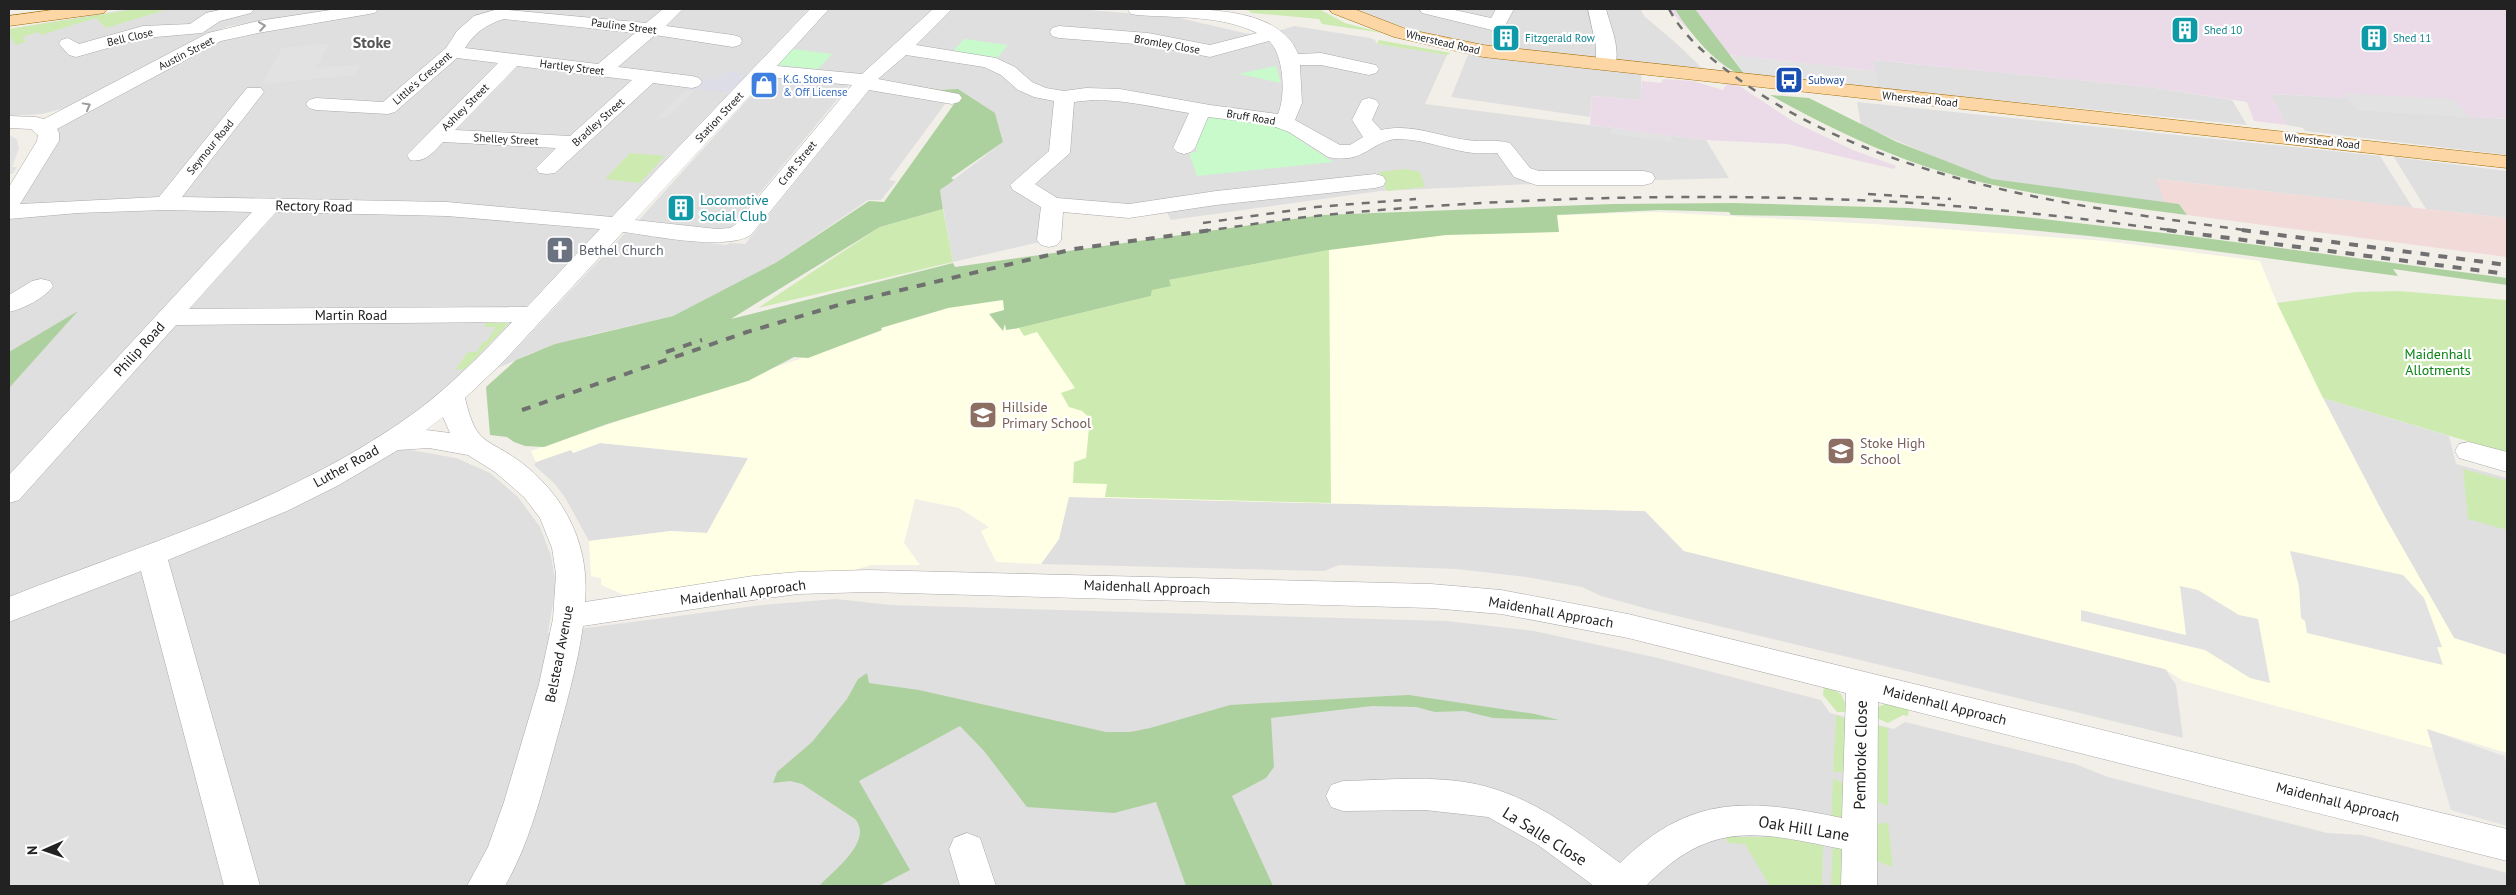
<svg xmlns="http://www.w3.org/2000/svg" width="2516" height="895" font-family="'PT Sans',sans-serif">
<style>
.residential{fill:#e0dfdf}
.commercial{fill:#f2dad9}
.industrial{fill:#ebdbe8}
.education{fill:#ffffe5}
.grass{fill:#cdebb0}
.forest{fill:#add19e}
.park{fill:#c8facc}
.parking{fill:#e2e2e2}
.plaza{fill:#dddde8}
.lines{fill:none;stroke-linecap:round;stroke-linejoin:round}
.minor-casing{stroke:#a9a9a9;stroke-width:1}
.major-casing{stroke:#a06b00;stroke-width:1}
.minor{fill:#fff;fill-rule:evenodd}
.major{fill:#fcd6a4;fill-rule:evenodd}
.rail-far1{stroke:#707070;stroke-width:2.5;stroke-dasharray:8 8;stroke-linecap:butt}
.rail{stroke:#707070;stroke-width:4;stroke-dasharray:9 9;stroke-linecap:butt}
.oneway{stroke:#9c9c9c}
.labels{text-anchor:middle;stroke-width:4.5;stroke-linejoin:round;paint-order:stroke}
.far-street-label{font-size:11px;fill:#222;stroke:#fff}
.far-culture-label{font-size:11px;fill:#0d838f;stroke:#fff;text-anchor:start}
.far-shop-label{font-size:11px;fill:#366cbe;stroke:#fff;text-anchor:start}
.far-transit-label{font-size:11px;fill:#164399;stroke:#fff;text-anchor:start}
.culture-label{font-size:14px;fill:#0d838f;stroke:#fff;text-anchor:start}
.street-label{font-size:14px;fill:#222;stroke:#fff}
.worship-label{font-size:14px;fill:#5b616d;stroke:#fff;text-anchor:start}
.park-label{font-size:14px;fill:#0c8416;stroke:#fff}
.education-label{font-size:14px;fill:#785e54;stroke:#fff;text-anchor:start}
.far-district-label{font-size:16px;font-weight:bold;fill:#555;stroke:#fff}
.near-street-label{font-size:16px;fill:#222;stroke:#fff}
</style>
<rect width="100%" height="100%" fill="#f2efe9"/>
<g class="residential">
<polygon points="129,9 350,9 229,26 194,40 72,106 42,114 9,116 9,29"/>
<polygon points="369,9 809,9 393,447 456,458 490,473 518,497 540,527 551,556 556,585 548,633 762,605 836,599 890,605 1446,621 1534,631 1658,658 1821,700 1830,713 1894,729 1905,722 2075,764 2108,777 2327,833 2362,835 2507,873 2507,886 9,886 9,194 16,193 49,133 215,37"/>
<polygon points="829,9 1077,9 1175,17 1253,35 1269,34 1294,26 1370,38 1375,40 1377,44 1447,55 1425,104 1706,140 1729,178 1554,183 1380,191 1171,220 1163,205 1052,204 1049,240 953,262 940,190 1003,142 995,113 948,100 889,180 896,181 881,200 868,200 777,262 673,316 590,335 534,352 498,368 625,233 726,245 730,243 745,244 873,86 851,83 729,230 639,220"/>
<polygon points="1356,9 1641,9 1644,16 1676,43 1702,68 1505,50 1440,38 1385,21"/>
<polygon points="1468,55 1641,73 1642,100 1592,96 1590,117 1451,97"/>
<polygon points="1873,60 2149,87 2232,100 2247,125 1878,88"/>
<polygon points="2270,94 2347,98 2358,110 2507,119 2507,155 2305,131 2303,128 2287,125"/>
<polygon points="1857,102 2380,156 2413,208 2157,179 2165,203 1992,179 1941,160 1861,125"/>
<polygon points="2394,157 2507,171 2507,218 2426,209"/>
<polygon points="2323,398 2449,436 2456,464 2507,478 2507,655 2454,638 2385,517"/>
<polygon points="600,443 749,458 707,533 671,531 589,541 566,499 555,484 534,465 536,462 571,449 573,453"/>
<polygon points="1068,497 1645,511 1684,551 2165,669 2176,685 2183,738 1648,609 1601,596 1582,587 1526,577 1457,569 1339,565 1324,571 1041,564 1059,539"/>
</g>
<polygon class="commercial" points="2156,179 2507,218 2507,257 2187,215 2179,204 2165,203"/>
<g class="industrial">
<polygon points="1668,9 2507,9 2507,119 2358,110 2346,98 2270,94 2287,125 2254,121 2247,102 2149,87 1874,60 1875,71 1731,55 1717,58"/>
<polygon points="1663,79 1693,81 1723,90 1727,83 1735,83 1794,122 1853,150 1896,166 1894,169 1787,144 1706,140 1590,125 1592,96 1641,100 1642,81 1661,83"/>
</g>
<polygon class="education" points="1655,212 1874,224 2105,241 2260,261 2277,303 2323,398 2385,517 2454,638 2507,655 2507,753 2427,729 2433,748 2183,681 2165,669 1684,551 1645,511 1069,497 1059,539 1041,564 996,562 981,531 989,527 959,508 915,499 904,543 920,565 871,565 851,571 629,597 601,585 601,578 591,576 589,541 671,531 707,533 748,458 600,443 573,453 571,450 536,462 531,451 881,331 880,328 948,308 1021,291 1538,216"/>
<g class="grass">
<polygon points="135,9 169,9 106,28 96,18 41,35 38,32 22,37 26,42 16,45 9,35 9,29"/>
<polygon points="1246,9 1319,9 1345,23 1383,33 1322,24 1319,19 1252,13"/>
<polygon points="1379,40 1451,53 1447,55 1377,44"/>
<polygon points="630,153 665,156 640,183 605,179"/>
<polygon points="1405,169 1420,172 1425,187 1387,191 1379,172"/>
<polygon points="943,209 953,262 758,308 880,227"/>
<polygon points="1329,250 1331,503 1105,497 1107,484 1073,483 1074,462 1086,458 1090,418 1082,411 1069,407 1061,393 1075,388 1037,332 1024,336 1019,328 1151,296 1153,283"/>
<polygon points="2399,291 2507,300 2507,453 2323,398 2277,303 2356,292"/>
<polygon points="486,323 509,323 465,369 455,370 468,352 477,352 483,342 487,341 496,327 484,327"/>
<polygon points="2463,469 2507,481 2507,530 2468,519"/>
<polygon points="1824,684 1841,694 1849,712 1837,712 1823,695"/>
<polygon points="1889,702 1909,704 1908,716 1903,715 1888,723 1872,716 1878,707"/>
<polygon points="1836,715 1851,722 1849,772 1833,772"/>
<polygon points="1878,726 1888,728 1888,806 1870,799 1871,727"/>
<polygon points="1833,778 1848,786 1843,819 1831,825"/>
<polygon points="1888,823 1893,867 1870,859 1870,824"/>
<polygon points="1725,837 1780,837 1823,846 1822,886 1770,886 1745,844 1728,843"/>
<path d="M1833 842C1852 855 1849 865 1849 886H1831Z"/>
</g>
<g class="forest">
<path d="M1675 9H1695L1745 75C1720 71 1687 30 1675 9Z"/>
<path d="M911 85 941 90 958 89 995 113 1003 142 951 178 954 180 940 190 943 209 880 227 731 319 953 263 955 267 1322 215 1613 204 1732 203 1909 208 2025 217 2181 235 2507 278V285L2393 269 2398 276C2238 254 2077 231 1916 221 1854 217 1792 216 1731 215L1729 212 1660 210 1557 215 1559 232 1446 235 1329 250 1169 280 1171 286 1152 290 1151 296 1019 328 1006 330 1005 324 1003 331 989 314 1004 310 1003 300 948 308 881 328 882 330 808 358 794 357 748 381 607 424 544 447 525 446 514 442 507 437 490 435 486 387 516 360 555 344 673 316 777 262 869 201 884 202 959 97Z"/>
<path d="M1770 95 1809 98 1897 142 1992 179 2179 204 2187 215C2094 202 1996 193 1907 160 1859 142 1814 120 1770 95Z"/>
<polygon points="78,311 9,388 9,352"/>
<path d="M867 673 869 683 919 690 1106 732H1130L1150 728 1230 705 1387 696 1409 695 1535 714 1559 720 1493 718 1464 711 1435 712 1416 707 1372 706 1271 718 1274 767 1266 778 1232 796 1273 886H1186L1156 802 1114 813 1027 807 984 751 960 726 859 781 910 870 879 886H819C833 871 874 841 855 819L802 784 790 781 773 783 777 772 812 742 847 699 858 679Z"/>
</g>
<g class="park">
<polygon points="964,39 1008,45 997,58 953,51"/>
<polygon points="792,49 832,54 818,69 777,65"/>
<polygon points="1276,66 1281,83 1238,74"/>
<polygon points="1204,116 1268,123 1286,131 1333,162 1197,176 1189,153 1197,152 1194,136"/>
</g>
<g class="parking">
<polygon points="330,43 316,68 362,64 355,75 262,84 282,48"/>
<polygon points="1731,55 1875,71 1878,88 1848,85 1846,81 1829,79 1828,83 1749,74 1743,72"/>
<polygon points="685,90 694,91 667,118 658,117"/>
<polygon points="2342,93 2453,99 2470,117 2358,110"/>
<polygon points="1611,129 1671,136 1671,142 1611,134"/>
<polygon points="9,135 17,139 19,148 12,167 17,167 12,174 9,174"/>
<polygon points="2290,551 2403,575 2424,598 2442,647 2437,647 2443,665 2307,633 2305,621 2301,618 2299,587"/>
<polygon points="2180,586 2198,590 2239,615 2258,619 2270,683 2250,678 2205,650 2081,621 2081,610 2186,635"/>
<polygon points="2427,729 2504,756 2507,765 2507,826 2451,810"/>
</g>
<polygon class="plaza" points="726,71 748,74 729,93 686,88 698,78 716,80"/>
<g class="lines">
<defs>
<g id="minor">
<polygon points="224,9 254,9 251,13 220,21 202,33 144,38 76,57 69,55 59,44 61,40 68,38 79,44 143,26 190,24 206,13"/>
<path d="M337 9H378L375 13 369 14 258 33 221 41 57 129 59 133V141L20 204 159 197 247 88H261L264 92 182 197 447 202 612 217 810 9H829L777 66 862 74 933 9H952L916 45 996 58 1015 67 1032 82 1046 88 1064 91 1086 88 1120 89 1210 105 1278 114C1286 96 1284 54 1269 41L1210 57 1148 45 1059 38 1052 36 1050 32 1052 28 1059 26 1148 33 1210 45 1257 33C1221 15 1176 18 1137 15L1131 14 1128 10C1138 6 1155 9 1166 9 1207 9 1280 8 1298 54L1321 53 1376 65 1379 69 1376 73 1369 75 1321 65H1300L1302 103 1295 120 1340 145H1350L1363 137 1352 120 1362 100 1369 98 1376 100 1379 104 1372 120 1381 130C1412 123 1437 136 1467 140 1482 142 1496 139 1510 143L1530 168 1539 171H1644L1652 173 1655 178 1652 183 1644 185H1536L1514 177 1497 153C1487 153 1476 154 1466 152 1443 148 1421 139 1398 139 1371 140 1365 165 1328 157L1289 132 1267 124 1208 117 1195 148 1191 152 1184 154 1177 152 1173 148 1189 113C1151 107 1112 96 1074 102L1070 153 1035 184 1057 198 1129 204 1216 191 1375 174 1383 176 1386 181 1383 186 1375 188 1216 205 1129 218 1063 212 1061 240 1057 245 1049 247 1041 245 1037 240 1041 207 1013 190 1010 185 1049 151 1054 101 1034 97 1018 90 1001 75 984 67 906 55 878 79 959 94 962 98 959 102 952 104 869 90 751 235C725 251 655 236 623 232L502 363 465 398C477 448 486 436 522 463 566 497 590 546 585 602L753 576 798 572 869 570 1431 584 1501 590 1628 614 2507 829V861L1878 702 1877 886H1841L1842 849C1758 832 1711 819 1646 886H1594L1538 845 1488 817 1425 810 1343 811 1331 807 1326 796 1331 785 1343 781C1390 780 1442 774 1488 787 1538 801 1579 833 1620 863 1691 793 1751 799 1842 818L1846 693 1628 638 1501 614 1431 608 869 592 798 594 753 600 583 626C577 668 565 708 554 749 541 796 529 844 505 886H467L488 847 504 802 539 684 553 619 556 574 552 548 540 518 524 497 495 472 468 455 429 448 398 450 339 485 287 511 168 560 260 886H224L141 571 9 622V597C148 542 296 500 418 410 452 384 483 353 512 322L176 325 19 500 9 503V475L252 212 165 210 78 213 9 219V187L37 141 38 135 31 129 9 128V116L36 117 44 119 208 33 258 21ZM767 77 852 85 735 225 730 228 717 229 635 220ZM276 212 447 216 600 229 527 307 189 309ZM443 417 450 433 426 430Z"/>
<path d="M498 9 646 23 663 9H683L666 26 733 35 740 37 742 41 740 45 733 47 655 35 618 67 692 76 699 78 702 82 699 86 692 88 653 83 555 173 547 174 539 173 536 168 556 148 443 142C433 152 426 163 410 160L407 155 498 63 457 58 395 112 388 114 316 110 309 108 306 104 309 100 316 98 383 102 446 48 457 31 474 16ZM504 19 635 33 598 64 465 48C475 32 487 24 504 19ZM517 66 632 80 570 136 455 130Z"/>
<polygon points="1419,9 1450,9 1491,18 1496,9 1514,9 1503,29 1496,31 1422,13"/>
<path d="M1588 9H1606C1610 25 1623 54 1613 69H1599L1596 65V46Z"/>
<path d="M41 279 50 281 53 286C45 298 23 309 9 312V295L32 281Z"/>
<polygon points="2469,442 2507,452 2507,472 2459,458 2455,451 2459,444"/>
<polygon points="967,833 980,838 996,886 960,886 949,849 954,838"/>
</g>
<g id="major">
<polygon points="59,9 107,9 104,13 98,14 9,26 9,16"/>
<polygon points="1329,9 1354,9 1406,29 1483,45 2507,156 2507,168 1483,57 1394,37 1332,13"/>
</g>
</defs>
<use href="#minor" class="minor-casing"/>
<use href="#major" class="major-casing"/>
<use href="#minor" class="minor"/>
<use href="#major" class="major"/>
<g class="rail-far1">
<path d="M1669 9C1686 41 1715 62 1744 83 1888 184 2080 207 2251 231"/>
<polyline points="1868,194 1951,199"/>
<polyline points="1203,223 1316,207 1416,199"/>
<path d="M1203 231C1243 226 1284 219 1325 215 1500 198 1678 193 1855 200 1963 204 2070 217 2177 231"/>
</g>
<g class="rail">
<polyline points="2167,230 2507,274"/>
<polyline points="2242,230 2507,265"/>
<polyline points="666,352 702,340"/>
<polyline points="522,410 747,332 842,304 1074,249 1212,230"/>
</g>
</g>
<defs><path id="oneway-chevron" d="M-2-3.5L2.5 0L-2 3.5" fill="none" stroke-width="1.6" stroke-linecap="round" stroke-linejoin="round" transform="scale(1.25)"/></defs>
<g class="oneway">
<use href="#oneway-chevron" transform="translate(262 26) rotate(-9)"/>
<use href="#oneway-chevron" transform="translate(87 106) rotate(-29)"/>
</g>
<defs>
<symbol id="building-square" viewBox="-11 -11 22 22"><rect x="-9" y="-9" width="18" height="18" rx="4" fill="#0f9aa8" stroke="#fff"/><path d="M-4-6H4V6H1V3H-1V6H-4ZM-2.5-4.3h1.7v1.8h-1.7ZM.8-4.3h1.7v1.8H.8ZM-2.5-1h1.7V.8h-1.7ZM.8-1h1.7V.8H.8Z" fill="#fff"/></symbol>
<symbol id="bus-square" viewBox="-11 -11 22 22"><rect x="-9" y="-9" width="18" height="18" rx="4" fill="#1a4fb4" stroke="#fff"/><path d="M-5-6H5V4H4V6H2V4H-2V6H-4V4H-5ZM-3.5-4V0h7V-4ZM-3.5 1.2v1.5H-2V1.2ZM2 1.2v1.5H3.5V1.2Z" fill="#fff"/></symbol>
<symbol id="shop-square" viewBox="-11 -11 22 22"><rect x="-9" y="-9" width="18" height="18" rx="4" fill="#3f7fe0" stroke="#fff"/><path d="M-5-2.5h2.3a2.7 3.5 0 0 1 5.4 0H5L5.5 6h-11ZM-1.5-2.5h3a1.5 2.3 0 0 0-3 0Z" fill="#fff"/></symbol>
<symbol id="church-square" viewBox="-11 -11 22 22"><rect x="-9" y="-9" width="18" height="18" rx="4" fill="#6b7280" stroke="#fff"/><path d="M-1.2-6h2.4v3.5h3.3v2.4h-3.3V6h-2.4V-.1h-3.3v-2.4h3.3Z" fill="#fff"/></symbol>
<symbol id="school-square" viewBox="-11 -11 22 22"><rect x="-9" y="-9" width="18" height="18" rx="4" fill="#8d6e63" stroke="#fff"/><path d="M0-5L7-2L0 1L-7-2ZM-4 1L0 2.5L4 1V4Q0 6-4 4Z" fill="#fff"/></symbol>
</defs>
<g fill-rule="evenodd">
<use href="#building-square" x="2169" y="14" width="32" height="32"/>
<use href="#building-square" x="1490" y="22" width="32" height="32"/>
<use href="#building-square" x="2358" y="22" width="32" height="32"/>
<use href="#bus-square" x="1773" y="64" width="32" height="32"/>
<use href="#shop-square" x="748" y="69" width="32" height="32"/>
<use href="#building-square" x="665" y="192" width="32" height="32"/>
<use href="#church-square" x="544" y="234" width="32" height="32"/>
<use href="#school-square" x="967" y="399" width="32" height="32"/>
<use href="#school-square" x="1825" y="435" width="32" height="32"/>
</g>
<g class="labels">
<g class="far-street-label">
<text transform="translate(624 26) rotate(7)" y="4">Pauline Street</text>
<text transform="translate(130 37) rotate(-13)" y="4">Bell Close</text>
<text transform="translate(1443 42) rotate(13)" y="4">Wherstead Road</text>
<text transform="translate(1167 44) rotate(10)" y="4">Bromley Close</text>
<text transform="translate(186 53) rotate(-27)" y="4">Austin Street</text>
<text transform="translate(572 67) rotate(7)" y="4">Hartley Street</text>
<text transform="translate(422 78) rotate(-41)" y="4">Little's Crescent</text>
<text transform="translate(1920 99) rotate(6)" y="4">Wherstead Road</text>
<text transform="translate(465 107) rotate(-45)" y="4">Ashley Street</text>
<text transform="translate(719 117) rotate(-47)" y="4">Station Street</text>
<text transform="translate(1251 117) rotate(9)" y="4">Bruff Road</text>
<text transform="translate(598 122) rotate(-42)" y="4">Bradley Street</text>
<text transform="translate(506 139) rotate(3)" y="4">Shelley Street</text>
<text transform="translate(2322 141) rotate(6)" y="4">Wherstead Road</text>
<text transform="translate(210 147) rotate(-51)" y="4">Seymour Road</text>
<text transform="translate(797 163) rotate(-51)" y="4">Croft Street</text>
</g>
<g class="far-culture-label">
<text x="2204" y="34">Shed 10</text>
<text x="1525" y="42">Fitzgerald Row</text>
<text x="2393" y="42">Shed 11</text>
</g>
<g class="far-shop-label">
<text x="783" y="83">K.G. Stores<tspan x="783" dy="13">&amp; Off License</tspan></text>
</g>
<g class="far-transit-label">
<text x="1808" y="84">Subway</text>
</g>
<g class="culture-label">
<text x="700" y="205">Locomotive<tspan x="700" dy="16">Social Club</tspan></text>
</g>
<g class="street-label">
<text transform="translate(314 206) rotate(1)" y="5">Rectory Road</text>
<text x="351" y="320">Martin Road</text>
<text transform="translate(139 349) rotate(-48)" y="5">Philip Road</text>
<text transform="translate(346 466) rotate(-29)" y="5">Luther Road</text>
<text transform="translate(1147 587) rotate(2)" y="5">Maidenhall Approach</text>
<text transform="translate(743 592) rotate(-7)" y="5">Maidenhall Approach</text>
<text transform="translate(1551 612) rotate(10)" y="5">Maidenhall Approach</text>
<text transform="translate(559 654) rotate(-79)" y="5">Belstead Avenue</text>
<text transform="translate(1945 705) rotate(14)" y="5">Maidenhall Approach</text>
<text transform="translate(2338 802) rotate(14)" y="5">Maidenhall Approach</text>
</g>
<g class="worship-label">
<text x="579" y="255">Bethel Church</text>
</g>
<g class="park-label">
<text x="2438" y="359">Maidenhall<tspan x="2438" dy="16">Allotments</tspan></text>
</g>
<g class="education-label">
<text x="1002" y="412">Hillside<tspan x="1002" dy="16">Primary School</tspan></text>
<text x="1860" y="448">Stoke High<tspan x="1860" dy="16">School</tspan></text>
</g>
<g class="far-district-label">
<text x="372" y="48">Stoke</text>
</g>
<g class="near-street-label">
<text transform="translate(1860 755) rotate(-89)" y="6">Pembroke Close</text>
<text transform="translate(1804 828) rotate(9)" y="6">Oak Hill Lane</text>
<text transform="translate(1545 836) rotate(32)" y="6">La Salle Close</text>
</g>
</g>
<rect width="2516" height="895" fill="none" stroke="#222222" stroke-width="20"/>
<g transform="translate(45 850) rotate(268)" stroke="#ffffff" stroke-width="4" paint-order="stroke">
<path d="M0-4L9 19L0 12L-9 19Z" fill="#222222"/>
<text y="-8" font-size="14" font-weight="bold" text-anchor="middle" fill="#222222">N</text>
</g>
</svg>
